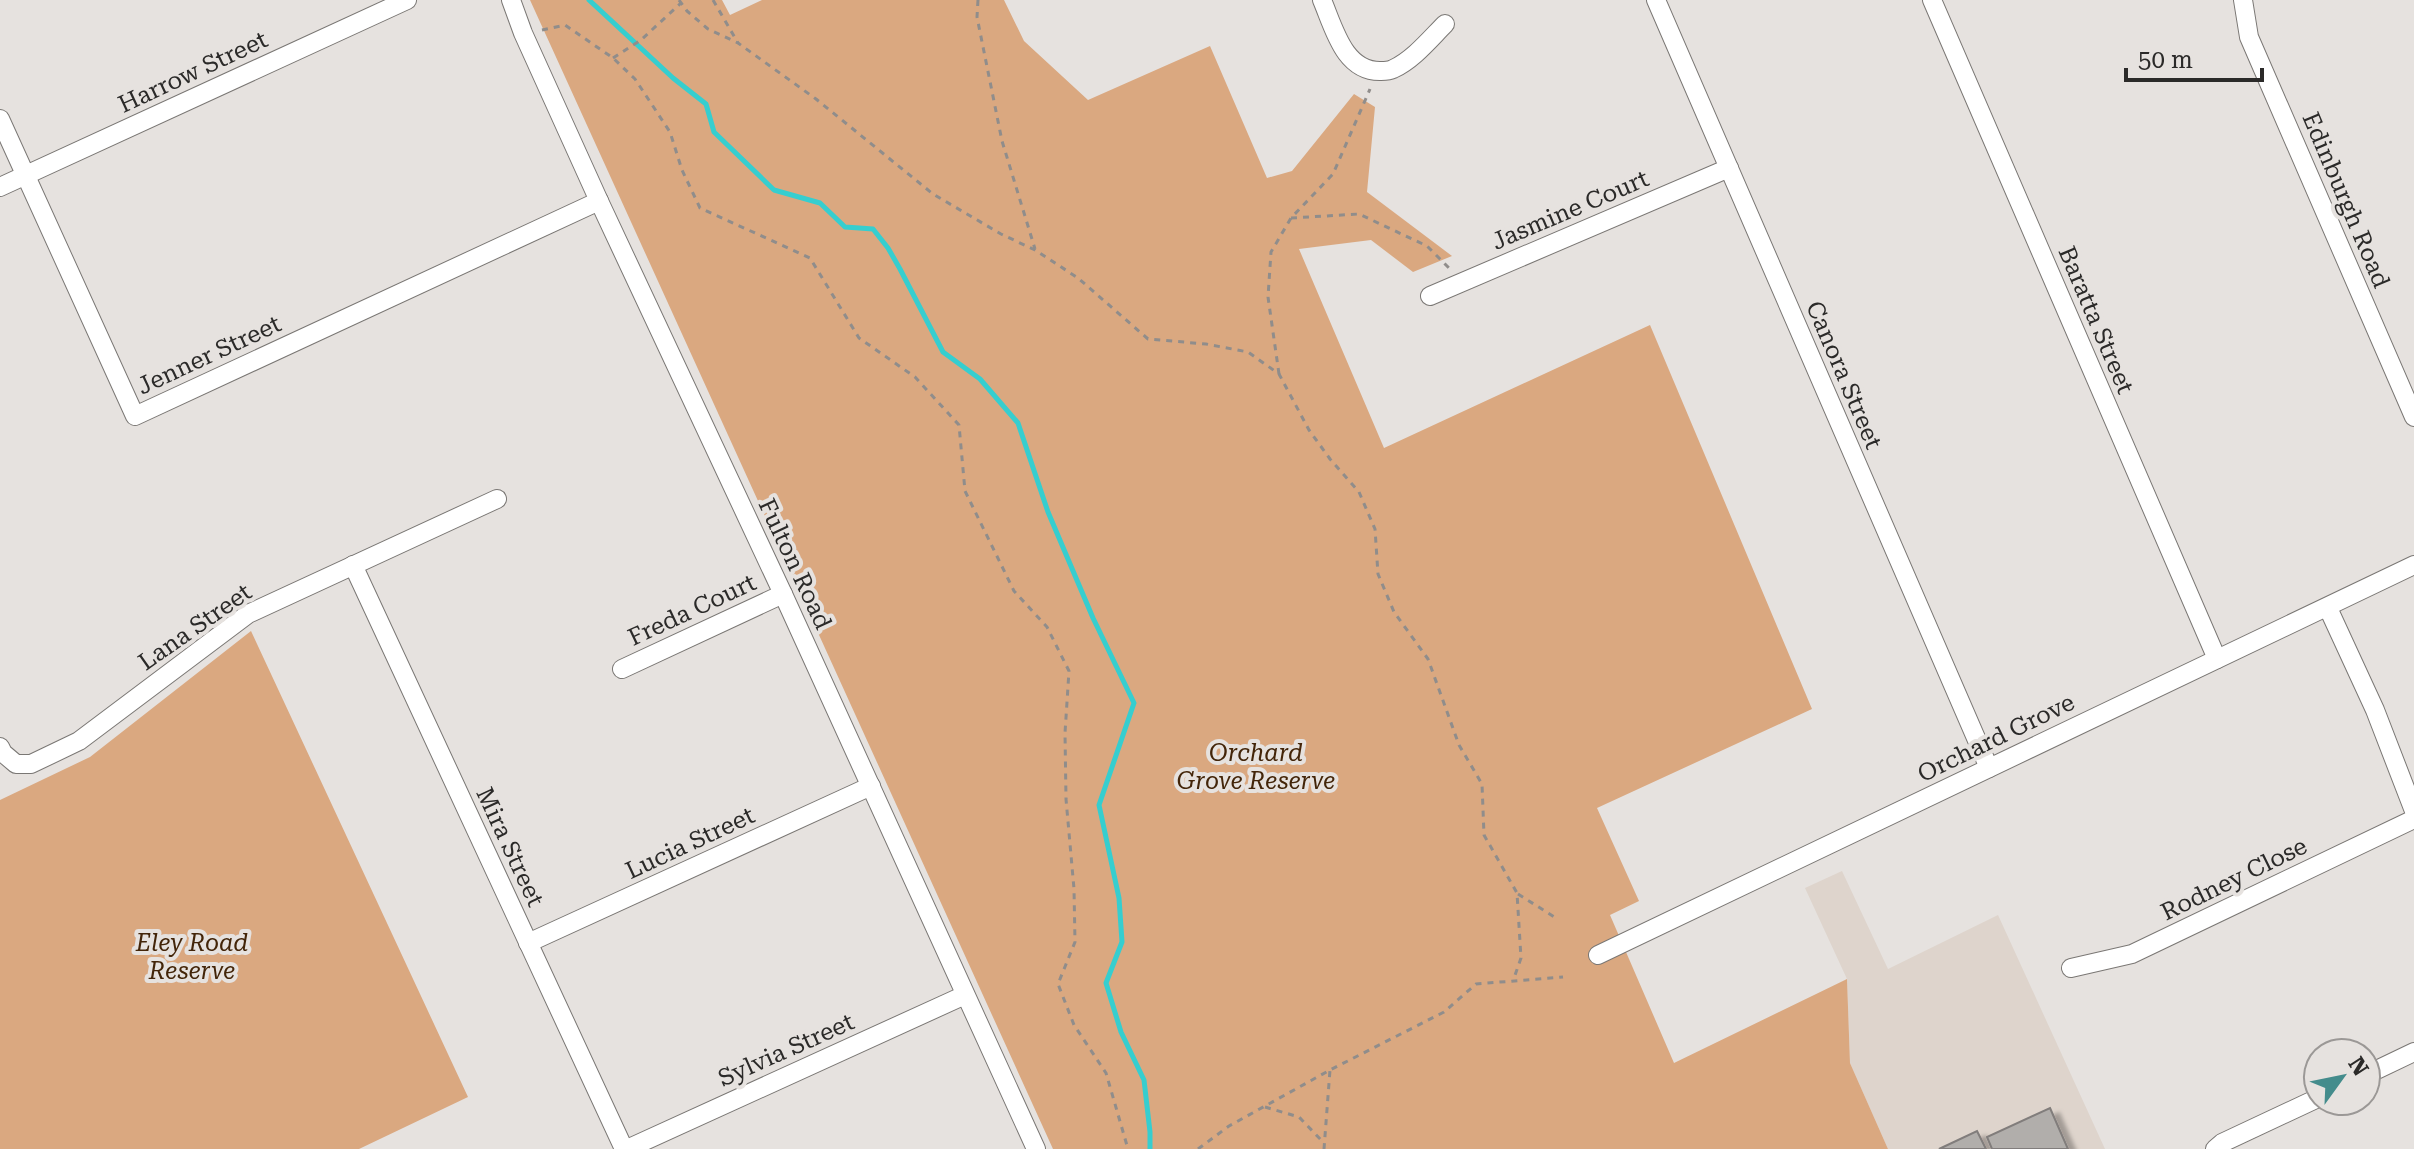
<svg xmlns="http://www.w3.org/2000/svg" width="2414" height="1149" font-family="'Roboto Serif',serif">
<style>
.built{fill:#ded4cc}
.park{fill:#daa880}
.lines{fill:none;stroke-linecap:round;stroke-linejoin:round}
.stream{stroke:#36cecf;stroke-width:5}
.building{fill:#b1aeab;stroke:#817d7b;stroke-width:2;filter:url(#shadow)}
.minor-casing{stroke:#7a7774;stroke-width:20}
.path{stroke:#908d8b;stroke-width:3;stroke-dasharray:6 6;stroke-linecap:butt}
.minor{stroke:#fff;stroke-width:18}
.labels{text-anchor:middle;stroke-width:8;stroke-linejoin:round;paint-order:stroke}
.street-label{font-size:24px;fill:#2b2a29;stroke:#e6e2df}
.park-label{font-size:24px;font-style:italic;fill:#432509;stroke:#e6e2df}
</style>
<defs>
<filter id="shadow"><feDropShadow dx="9" dy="5" stdDeviation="2" flood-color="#0004"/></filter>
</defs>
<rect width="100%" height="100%" fill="#e6e2df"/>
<polygon class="built" points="1842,871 1888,969 1998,915 2105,1149 1888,1149 1850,1063 1847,979 1805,888"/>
<g class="park">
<polygon points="530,0 722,0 730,15 762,0 1004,0 1024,41 1088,100 1210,46 1267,178 1292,171 1354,94 1375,107 1367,192 1452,256 1413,272 1371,240 1299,249 1384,448 1650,325 1812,709 1597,808 1639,901 1610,915 1674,1063 1847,979 1850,1063 1888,1149 1053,1149"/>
<polygon points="251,631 468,1097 359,1149 0,1149 0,800 90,757"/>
</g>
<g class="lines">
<polyline class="stream" points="589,0 673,78 706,104 714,132 774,190 820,203 845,227 873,229 888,248 900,269 943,352 980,379 1018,423 1048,512 1093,618 1134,703 1099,805 1119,898 1122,942 1106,983 1121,1032 1144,1080 1150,1132 1150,1149"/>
</g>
<g class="building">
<polygon points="2050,1108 2068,1149 1992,1149 1987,1137"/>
<polygon points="1977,1131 1986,1149 1939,1149"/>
</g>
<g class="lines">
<defs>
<g id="minor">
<polyline points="511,0 523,33 599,201 783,594 1036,1149"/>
<path d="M1322 0C1334 28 1344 72 1381 71 1386 71 1389 71 1393 69 1413 60 1430 39 1445 24"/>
<polyline points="1656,0 1989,768"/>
<polyline points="1932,0 2217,659"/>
<polyline points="2243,0 2249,37 2414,417"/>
<polyline points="0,119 135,416 599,201"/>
<polyline points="0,187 407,0"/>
<polyline points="1430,296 1729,168"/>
<polyline points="353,565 624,1149"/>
<polyline points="2328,608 2375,710 2414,811"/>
<polyline points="622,669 783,594"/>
<polyline points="0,747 3,753 16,764 31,764 79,741 248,614 497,499"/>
<polyline points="528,943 871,786"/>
<polyline points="1598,955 2414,565"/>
<polyline points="2071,968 2132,954 2414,819"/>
<polyline points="2366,1075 2414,1052"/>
<polyline points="627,1149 965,995"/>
<polyline points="2215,1149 2222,1143 2318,1098"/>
</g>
</defs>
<use href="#minor" class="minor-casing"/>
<g class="path">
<polyline points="679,0 687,11 708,29 738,43 816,99 933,194 1001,234 1035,250 1078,278 1148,339 1206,344 1248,352 1279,374 1309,430 1330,459 1359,492 1375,529 1378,574 1394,612 1428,659 1459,745 1482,784 1484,835 1517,893 1521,958 1513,981"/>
<polyline points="713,0 738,43"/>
<polyline points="978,0 977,17 1002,141 1035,249"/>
<polyline points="542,30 565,25 613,58 635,79 670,132 682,170 700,208 810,258 859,338 915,377 959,425 965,491 1014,591 1047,627 1069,671 1065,733 1066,799 1074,889 1075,942 1058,984 1074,1025 1106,1073 1128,1149"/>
<polyline points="613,58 641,40 681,3"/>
<polyline points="1291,218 1359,214 1427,246 1450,269"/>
<polyline points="1279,374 1268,297 1271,252 1291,218 1333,174 1370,89"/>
<polyline points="1518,894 1556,918"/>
<polyline points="1265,1107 1299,1117 1322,1141"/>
<polyline points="1198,1149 1229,1126 1330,1070 1444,1012 1476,984 1563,977"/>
<polyline points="1324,1149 1330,1070"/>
</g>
<use href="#minor" class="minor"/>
</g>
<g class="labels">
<g class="street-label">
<text transform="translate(193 72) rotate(-25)" y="8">Harrow Street</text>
<text transform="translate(2346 200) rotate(67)" y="8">Edinburgh Road</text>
<text transform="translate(1570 210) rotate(-23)" y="8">Jasmine Court</text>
<text transform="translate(2096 320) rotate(67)" y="8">Baratta Street</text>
<text transform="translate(209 355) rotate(-25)" y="8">Jenner Street</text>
<text transform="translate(1844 375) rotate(67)" y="8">Canora Street</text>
<text transform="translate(795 564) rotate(65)" y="8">Fulton Road</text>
<text transform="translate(692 610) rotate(-25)" y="8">Freda Court</text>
<text transform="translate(195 627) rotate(-35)" y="8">Lana Street</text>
<text transform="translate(1996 738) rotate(-26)" y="8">Orchard Grove</text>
<text transform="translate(690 843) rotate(-25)" y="8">Lucia Street</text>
<text transform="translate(510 847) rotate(65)" y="8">Mira Street</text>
<text transform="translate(2234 879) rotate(-26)" y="8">Rodney Close</text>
<text transform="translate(786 1050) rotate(-24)" y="8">Sylvia Street</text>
</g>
<g class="park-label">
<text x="1256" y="761">Orchard<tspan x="1256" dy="28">Grove Reserve</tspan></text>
<text x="192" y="951">Eley Road<tspan x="192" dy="28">Reserve</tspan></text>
</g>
</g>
<g transform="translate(2342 1077) rotate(57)"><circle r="38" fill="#e6e2df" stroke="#9b9896" stroke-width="2"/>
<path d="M0-6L14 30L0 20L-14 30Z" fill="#448c8c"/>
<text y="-12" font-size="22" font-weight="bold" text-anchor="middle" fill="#2b2a29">N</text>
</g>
<path d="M2126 68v12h136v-12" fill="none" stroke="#2b2a29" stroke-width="4"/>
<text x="2138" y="68" font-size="24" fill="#2b2a29" stroke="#e6e2df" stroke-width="6" paint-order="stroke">50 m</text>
</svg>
